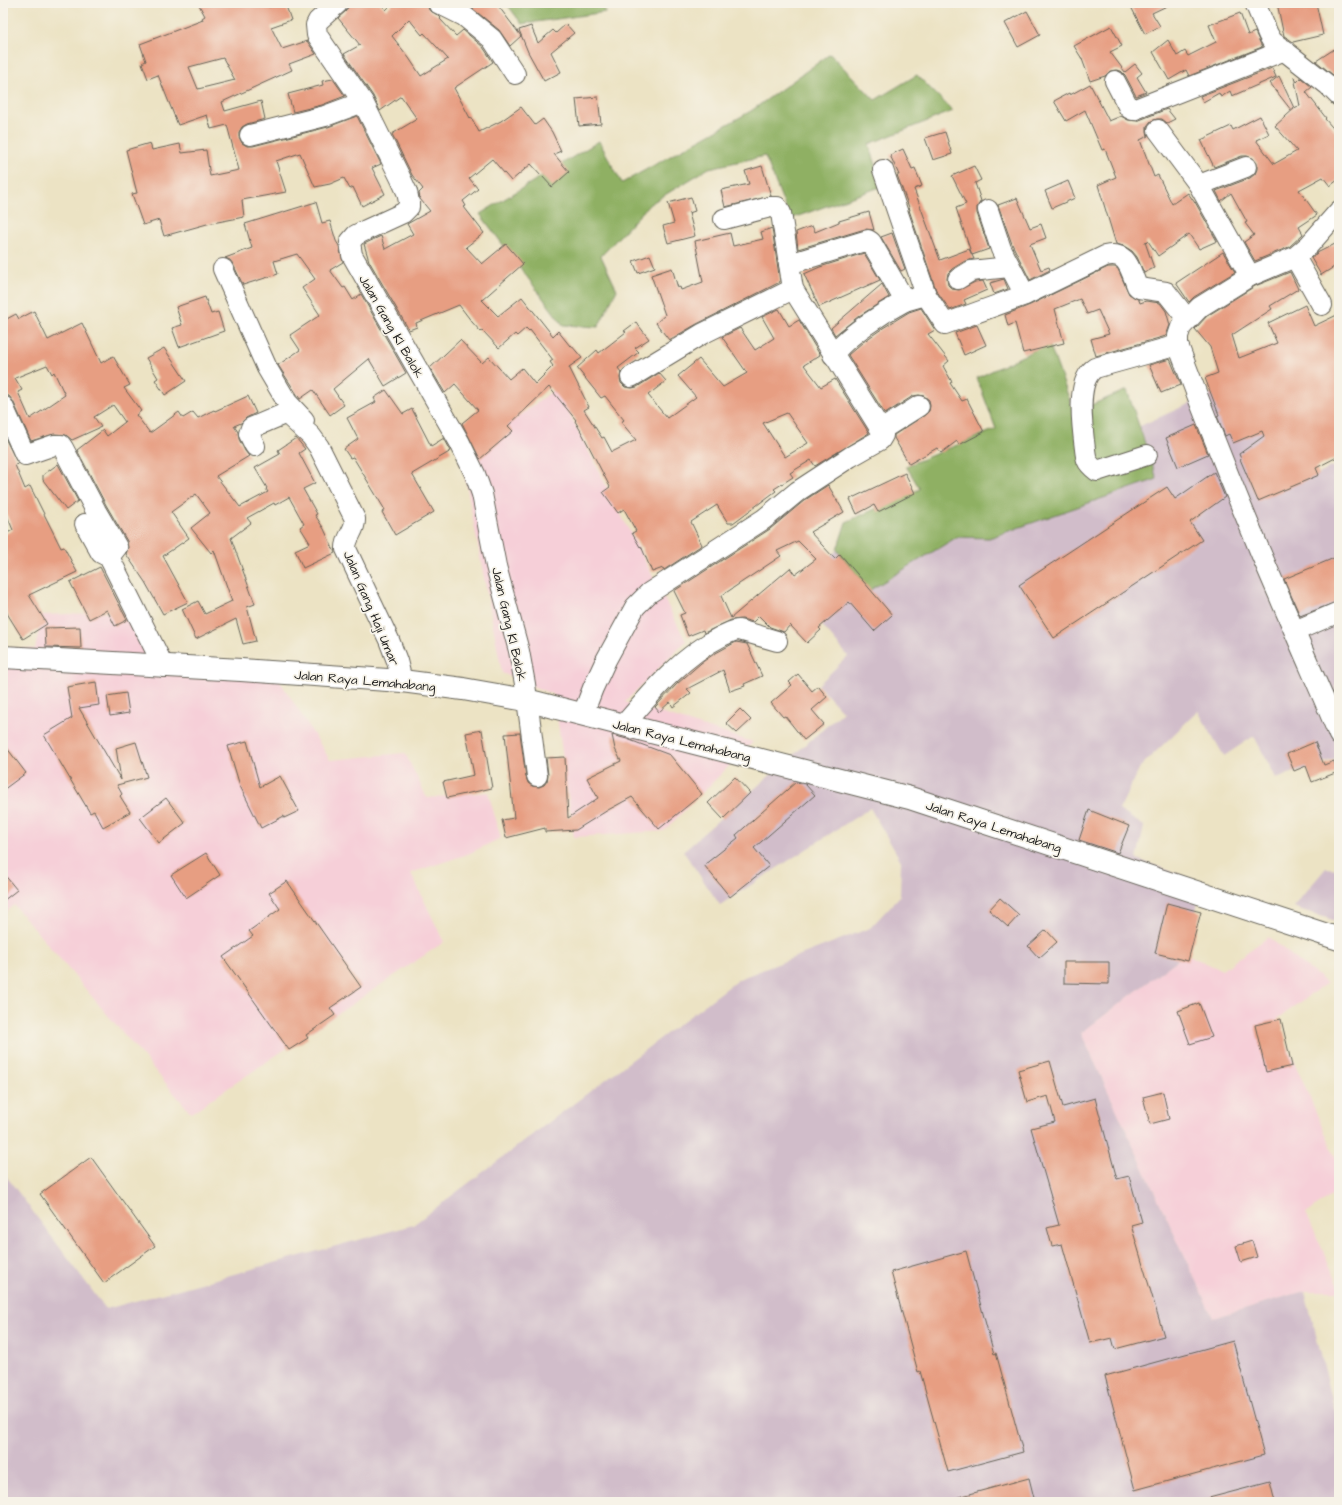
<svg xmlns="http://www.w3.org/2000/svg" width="1342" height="1505" font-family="'Architects Daughter',sans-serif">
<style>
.built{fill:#f6cfd8}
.industrial{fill:#d1bdca}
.forest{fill:#8fb063;stroke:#566640}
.building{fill:#e79e82;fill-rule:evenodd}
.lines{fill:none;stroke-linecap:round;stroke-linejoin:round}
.minor-casing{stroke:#656257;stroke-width:22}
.major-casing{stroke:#656257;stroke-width:24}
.minor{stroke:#fff;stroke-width:20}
.major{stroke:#fff;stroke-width:22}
.labels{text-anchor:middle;stroke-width:3.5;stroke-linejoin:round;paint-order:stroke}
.street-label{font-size:13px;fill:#1c1c1c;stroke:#f7f3e8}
</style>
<rect width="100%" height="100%" fill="#f7f3e8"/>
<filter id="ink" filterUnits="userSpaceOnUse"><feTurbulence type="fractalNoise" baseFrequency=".025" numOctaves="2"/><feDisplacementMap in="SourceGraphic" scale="8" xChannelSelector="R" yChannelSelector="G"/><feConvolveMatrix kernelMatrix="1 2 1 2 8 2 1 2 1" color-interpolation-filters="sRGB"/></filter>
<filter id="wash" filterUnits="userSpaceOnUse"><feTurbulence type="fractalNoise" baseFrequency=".012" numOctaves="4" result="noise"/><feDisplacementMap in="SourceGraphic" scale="16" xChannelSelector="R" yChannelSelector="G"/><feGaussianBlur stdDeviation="0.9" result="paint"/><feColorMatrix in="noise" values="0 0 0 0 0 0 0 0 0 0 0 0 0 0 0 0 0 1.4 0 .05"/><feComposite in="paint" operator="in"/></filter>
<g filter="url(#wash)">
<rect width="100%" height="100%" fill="#ece3c4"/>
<g class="built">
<polygon points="556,388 686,641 625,702 753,742 664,831 574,837 554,695 502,673 462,461"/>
<polygon points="126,612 150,654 271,667 330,760 405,753 427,798 488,792 501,838 468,854 411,873 444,942 191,1113 14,905 3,915 3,647 35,649 42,615"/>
<polygon points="1268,937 1327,983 1276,1020 1339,1165 1339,1191 1306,1213 1339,1286 1339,1291 1305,1291 1213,1318 1081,1033 1185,954 1222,970"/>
</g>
<g class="industrial">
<polygon points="1264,370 1314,477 1332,466 1339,482 1339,683 1335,685 1339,702 1339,758 1276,778 1254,736 1224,756 1198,711 1140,767 1119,810 1144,826 1137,859 1203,883 1185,954 1081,1033 1213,1318 1305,1291 1339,1427 1339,1502 3,1502 3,1172 106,1309 413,1225 739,979 870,928 900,896 901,861 870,808 720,905 683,851 843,712 818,685 848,656 792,590 837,550 870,590 957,537 989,538 1157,479 1140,426"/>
<polygon points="1326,868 1339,869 1339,922 1293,907"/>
</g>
<g class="forest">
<polygon points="506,3 601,3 606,12 522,24"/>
<polygon points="830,54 875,100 917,75 953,111 869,144 883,186 790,219 765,156 709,168 650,204 601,256 617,290 598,327 563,325 480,214 599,141 622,183 751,111"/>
<polygon points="1049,343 1074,412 1127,390 1157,479 989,538 957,537 870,590 837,550 846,522 920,489 906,466 996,429 977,378"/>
</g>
<g id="blocks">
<g class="building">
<path d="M198 3H267L269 7 285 3 291 20 271 27 282 49 307 41 316 54 289 64 292 70 222 102 225 111 261 101 265 119 247 124 242 127 239 132V137L242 143 247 146H253L328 127 357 116 381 164 372 168 385 194 362 206 353 187 350 189 344 178 330 184 315 187 300 153 276 161 286 192 242 200 244 217 207 224 164 236 159 220 143 225 132 194 137 193 126 150 150 143 152 150 180 144 182 153 206 150 210 176 239 170 227 125 211 129 207 115 178 125 158 75 148 79 142 63 146 61 140 44 203 20 202 18 205 16ZM223 58 235 80 198 89 189 67Z"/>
<path d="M349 3H380L386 10 393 3H427L429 10 439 16 441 18 440 19 456 36 463 30 483 47 493 62 454 88 470 118 471 117 479 132 501 121 521 107 535 125 543 119 552 132 561 151 554 154 569 172 552 187 531 164 511 181 492 159 469 178 478 189 463 201 466 206 464 207 484 233 466 247 482 264 506 244 523 264 482 300 498 316 522 297 553 336 558 331 570 346 571 345 582 358 569 367 589 407 584 410 602 438 604 437 612 452 636 440 621 422 624 420 605 396 601 398 577 368 597 350 599 353 626 332 624 331 636 322 649 339 635 348 639 352 618 368 621 372 620 378 621 383 625 387 632 388 637 387 659 373 666 381 648 395 667 418 696 397 678 376 699 359 723 387 747 373 722 337 740 328 755 350 774 338 762 317 779 309 789 326 799 320 820 355 804 365 821 387 835 379 869 433 815 466 811 460 790 473 793 477 774 489 776 491 733 523H728L717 505 691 522 702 545 664 570 663 568 652 572 641 546 640 547 632 533 636 531 624 509 618 513 603 492 610 487 583 435 575 421 576 420 549 387 508 426 513 431 480 459 462 423 478 410 455 384 445 393 430 368 460 340 482 363 489 357 509 379 522 368 535 384 553 366 550 362 553 360 530 330 529 331 526 328 517 336 515 334 499 348 482 330 481 332 472 322 459 305 416 323 417 327 409 330 369 261 364 244 381 236 385 249 413 234 407 224 430 211 420 199 419 193 423 189 412 175 392 134 417 119 401 96 380 111 373 96 344 54 360 45 338 18 346 11ZM409 19 422 35 424 33 448 59 421 76 409 58 392 36ZM787 413 808 443 785 457 763 423Z"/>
<polygon points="469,3 496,3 521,36 510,46 499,30 473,9"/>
<polygon points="1129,3 1173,3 1152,13 1160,26 1145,34"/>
<polygon points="1277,3 1316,3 1323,35 1293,42 1289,39 1284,36"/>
<polygon points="1027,11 1040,35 1018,47 1005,23"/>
<polygon points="1240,13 1248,35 1255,32 1262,47 1189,76 1186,70 1169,80 1153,52 1168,40 1177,56 1185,51 1188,56 1216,42 1209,25"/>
<polygon points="566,24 574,33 551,52 561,72 544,81 528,52 519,30 531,26 538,43 553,30 556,33"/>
<polygon points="1111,26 1122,46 1110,52 1125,72 1135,64 1142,73 1137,77 1146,92 1136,96 1125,75 1121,71 1116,70 1110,71 1105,76 1090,81 1082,59 1074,46"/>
<polygon points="1339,46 1339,80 1316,61"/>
<polygon points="1272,68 1276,77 1232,96 1230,91 1221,97 1219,93 1203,102 1200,96"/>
<polygon points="1279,76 1294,108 1291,110 1270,83"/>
<polygon points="1294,77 1297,82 1301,78 1312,87 1306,92 1326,118 1325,119 1339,135 1339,179 1330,186 1323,177 1299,190 1317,215 1299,227 1303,234 1289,247 1255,261 1244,242 1254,235 1245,223 1247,222 1231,193 1221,201 1216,191 1250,178 1255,174 1257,169 1257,163 1253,158 1247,156 1242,156 1214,167 1201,140 1231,126 1233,130 1260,116 1269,134 1256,140 1274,164 1297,151 1275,126 1296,107 1300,106"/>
<polygon points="333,79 345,96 322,105 293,112 288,94 323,85 322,81"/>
<polygon points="1090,84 1109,121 1121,116 1128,120 1137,121 1167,109 1175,119 1167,123 1162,119 1157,119 1151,121 1147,126 1147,131 1148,136 1140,140 1154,177 1158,175 1172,204 1188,193 1195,203 1195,202 1217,241 1199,249 1189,234 1158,256 1148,241 1145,242 1154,268 1144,273 1137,257 1132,251 1124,246 1116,244 1098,185 1116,177 1105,149 1102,150 1085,110 1066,121 1054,101 1069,93 1070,95"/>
<polygon points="598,97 601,124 579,126 576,99"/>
<polygon points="945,132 952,154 933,160 925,138"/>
<polygon points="903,149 912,169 915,168 922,186 914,189 940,260 969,249 974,259 965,261 952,269 948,273 947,279 948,285 952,289 959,290 975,282 983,281 987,290 964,300 966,304 950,310 936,290 909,210 910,210 897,175 899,175 890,155"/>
<polygon points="762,166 771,196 725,207 721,190 749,184 745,171"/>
<polygon points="974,166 981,180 975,183 981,201 977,207 977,213 989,249 972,255 956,208 966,204 952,176"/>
<polygon points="1068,181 1075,198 1052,208 1045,191"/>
<polygon points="691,197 695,211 689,213 695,236 668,243 663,226 674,223 668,203"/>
<polygon points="1017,198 1030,228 1041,224 1046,238 1030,244 1041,270 1049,267 1050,270 1030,280 1012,244 998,205"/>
<polygon points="316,202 322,223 330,221 336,241 339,246 343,262 330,270 343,288 345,287 353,300 361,294 406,373 385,386 369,359 333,389 344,405 330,415 313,390 300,399 278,365 300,350 290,335 320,315 302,288 315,279 297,254 274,261 278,274 243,285 233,264 230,260 225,258 252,248 245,224"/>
<polygon points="869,212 874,230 865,229 798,249 796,232 812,226 815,232 839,222 839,221"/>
<polygon points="772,228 780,282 697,324 669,340 656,323 665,315 651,275 672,268 678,288 680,287 681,290 703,282 695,241 730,233 733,246 763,239 761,232"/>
<polygon points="892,233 905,269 901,271 881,237"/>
<polygon points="1339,242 1339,264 1321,275 1311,258 1317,253"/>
<polygon points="1223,252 1235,272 1194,297 1189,302 1176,283"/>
<polygon points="864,253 880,280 819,307 804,274 820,267"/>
<polygon points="650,255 655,267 638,273 633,261"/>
<polygon points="1108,267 1115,267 1118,269 1129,294 1139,300 1140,303 1146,301 1160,303 1166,311 1170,325 1166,336 1096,356 1091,339 1109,334 1098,310 1087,314 1080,299 1055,309 1064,343 1023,353 1015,323 1008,326 1005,315 1030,305"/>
<polygon points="1290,272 1298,289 1270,306 1272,309 1232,335 1239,358 1277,343 1268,323 1305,305 1314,326 1339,314 1339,456 1316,468 1319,475 1258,501 1240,459 1241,459 1239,454 1264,436 1262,431 1233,443 1229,434 1225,436 1217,416 1219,415 1205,378 1218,373 1210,347 1195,329 1207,316 1255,286"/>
<polygon points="1004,279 1008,289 994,294 990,283"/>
<polygon points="882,284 889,297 859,316 835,335 831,328"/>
<polygon points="205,297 211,314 218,312 224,331 179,347 172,328 182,325 176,307"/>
<polygon points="921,308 935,330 928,334 949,361 943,366 952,382 950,383 962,401 967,399 984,432 959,445 957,441 941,453 937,448 909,464 894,438 894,435 925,415 929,411 930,406 929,400 924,396 919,395 913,396 885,414 848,355 863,342 883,328 909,312"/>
<path d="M34 311 48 340 82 323 101 363 113 356 124 375 130 385 124 388 141 411 136 415 150 433 179 412 183 418 193 412 198 418 214 410 215 411 248 396 256 413 246 418 241 423 234 426 238 432 239 439 245 451 249 456 216 476 240 507 268 492 266 489 267 488 255 468 280 454 278 450 296 438 305 449 299 453 315 483 303 489 317 514 315 515 324 529 335 553 303 568 295 550 310 543 300 527 304 524 289 497 275 505 274 503 247 518 251 523 231 538 255 604 247 607 256 641 243 644 236 619 196 639 182 609 198 601 205 614 232 601 214 550 211 553 191 528 210 513 196 494 171 512 189 538 163 556 188 602 163 614 145 582 126 554 128 548 127 541 106 505 77 450 103 430 107 436 125 422 113 405 94 417 101 427 72 440 66 435 54 434 31 441 13 401 9 396 3 395V321L16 314 19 319ZM47 365 52 374 54 372 65 395 30 419 18 392 22 390 15 378Z"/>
<polygon points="977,325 986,345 964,355 955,333"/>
<polygon points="164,348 186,381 165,395 155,380 158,378 146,358"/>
<polygon points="1170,359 1181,385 1161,393 1149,365"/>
<polygon points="386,390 403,414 412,409 431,446 444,438 451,451 412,474 434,512 395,535 382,512 385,510 353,457 350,458 344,449 358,439 347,418 376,402 374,398"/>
<polygon points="1196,425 1208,454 1178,467 1166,438"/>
<polygon points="3,434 18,464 15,465 25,489 30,486 61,548 64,547 77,572 29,595 47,624 23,639 8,615 3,604 3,535 13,530 3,506"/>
<polygon points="58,464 78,501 66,510 43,480 43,475"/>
<polygon points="1214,472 1225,497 1190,522 1202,540 1054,638 1019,585 1167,487 1175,499"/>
<polygon points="905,473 915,493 878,512 874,505 857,514 850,499"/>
<path d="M828 485 844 512 810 532 835 559 840 554 892 615 874 631 849 602 819 628 821 630 807 643 790 625 784 632 770 627 759 616 753 622 742 619 731 620 704 633 703 630 688 636 680 615 685 613 674 591 770 529 805 500ZM798 541 816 559 795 575 790 568 731 618 721 596 781 556 777 551Z"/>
<polygon points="1339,556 1339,601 1300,616 1284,579"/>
<polygon points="100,567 127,620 115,626 107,610 89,619 70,582"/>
<polygon points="80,627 81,648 46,647 45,628"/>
<polygon points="736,642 747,644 762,676 744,684 745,686 730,691 723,670 687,689 691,693 673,707 670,702 659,712 655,707 677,684 701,663 714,654"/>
<polygon points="798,674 812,691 818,686 827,697 812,710 824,724 804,740 785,716 783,717 771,703 792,685 789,682"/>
<polygon points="96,682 99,705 79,708 121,780 116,748 136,742 147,777 117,785 122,794 120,796 130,812 103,827 94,811 90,813 44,735 72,718 67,687"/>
<polygon points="126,693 129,713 110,716 107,696"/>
<polygon points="740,709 751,720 737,733 726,723"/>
<polygon points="482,730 492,788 447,798 443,782 474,775 466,733"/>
<polygon points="520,733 526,777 528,783 532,786 539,787 544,785 547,781 548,775 546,758 565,757 568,818 598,798 587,778 621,761 615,749 612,735 627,739 670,755 702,794 659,829 632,797 608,810 576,830 545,832 545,828 506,838 502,820 514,818 505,734"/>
<polygon points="247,741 260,787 280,776 299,811 284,818 284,816 261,828 240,786 228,746"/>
<polygon points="1315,742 1324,765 1334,761 1338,772 1312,782 1306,766 1294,771 1287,754"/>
<polygon points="3,743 26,773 3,790"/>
<polygon points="735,777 750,793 723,819 708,803"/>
<polygon points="796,782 805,784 815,795 754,848 769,866 730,897 704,865 738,838 736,835"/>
<polygon points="166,798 185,823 159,843 140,818"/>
<polygon points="1089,810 1129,826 1118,853 1079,840"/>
<polygon points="206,853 220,875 186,898 171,875"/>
<polygon points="3,873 17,890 3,901"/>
<polygon points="287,881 361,987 330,1008 335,1015 306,1035 308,1038 289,1050 223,957 253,936 249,931 280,909 269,893"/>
<polygon points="1000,898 1019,915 1008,927 989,910"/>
<polygon points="1167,903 1201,912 1188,961 1155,953"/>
<polygon points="1046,930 1057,942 1039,958 1028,946"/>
<polygon points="1064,962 1109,962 1109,984 1064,983"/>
<polygon points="1199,1003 1212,1037 1190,1044 1178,1011"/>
<polygon points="1281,1019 1292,1066 1266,1072 1255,1025"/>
<polygon points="1050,1061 1063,1107 1095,1098 1117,1179 1129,1176 1142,1222 1131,1225 1164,1336 1115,1349 1112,1338 1090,1343 1062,1244 1052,1246 1047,1228 1059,1225 1031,1128 1055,1122 1048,1096 1027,1102 1018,1070"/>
<polygon points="1163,1092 1169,1119 1150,1124 1143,1097"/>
<polygon points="91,1157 155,1246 104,1283 40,1194"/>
<polygon points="1252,1241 1257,1257 1241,1262 1236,1246"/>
<polygon points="966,1251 994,1354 996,1353 1023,1452 948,1472 920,1371 918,1372 891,1272"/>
<polygon points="1233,1341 1264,1455 1135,1490 1105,1376"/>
<polygon points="1029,1478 1035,1502 955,1502 955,1498"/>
<polygon points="1270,1482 1275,1502 1209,1502 1209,1498"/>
</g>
</g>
</g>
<g filter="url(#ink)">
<use href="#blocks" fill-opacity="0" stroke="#656257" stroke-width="1"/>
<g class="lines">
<defs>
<g id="minor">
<polyline points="338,3 318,21 316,25 317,35 363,102 400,177 407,192 409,202 409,207 403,213 366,230 356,235 350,242 352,255 460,443 475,474 482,494 496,566 519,651 525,684 537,776"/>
<polyline points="438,3 464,16 492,39 515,74"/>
<polyline points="1255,3 1268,34 1272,41 1328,85 1339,96"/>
<polyline points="1115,81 1129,108 1133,110 1285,50"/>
<polyline points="1158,130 1199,185 1250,276"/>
<polyline points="250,135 325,116 363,102"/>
<path d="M883 170 926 295 945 324 1025 295 1105 256C1128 250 1130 270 1137 286L1139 288 1166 292 1188 320"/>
<polyline points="1199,185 1246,167"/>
<polyline points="988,210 1001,249 1025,295"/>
<path d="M1339 211 1309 245 1295 257 1250 276 1200 307 1181 327 1178 336V345C1213 438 1250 530 1290 621 1306 659 1323 696 1339 735"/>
<polyline points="724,219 770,207 777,207 781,213 789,264"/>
<polyline points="1295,257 1322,305"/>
<polyline points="223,269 267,368 287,402 304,420"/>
<polyline points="958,279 971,271 1009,267"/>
<path d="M833 355C846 336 884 312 905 301"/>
<polyline points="631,377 702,334 793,289"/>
<polyline points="3,406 25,455 54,445 61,445 63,448 96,511 117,547 109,557"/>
<polyline points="881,430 919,406"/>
<path d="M255 446 249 434 251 428 284 414 288 415 311 436 319 447 355 519C356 530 345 538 346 549L389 640 397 661 402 681"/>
<path d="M1147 455 1097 471C1093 468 1089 465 1087 460 1085 454 1085 447 1084 441 1082 422 1076 380 1095 368L1178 345"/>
<polyline points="85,524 101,553 109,557 164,667"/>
<polyline points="1295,631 1339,612"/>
<polyline points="583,714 593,688 606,660 635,607 649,593 764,519 798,491 850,457 880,440 883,435 881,430 793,289 789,264 868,240 871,242 905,301 926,295"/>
<path d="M624 725C652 692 682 656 722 636 727 634 733 630 739 630L777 641"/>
</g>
<polyline id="major" points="3,657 241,670 402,681 463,689 526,700 910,798 1339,939"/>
</defs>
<use href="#minor" class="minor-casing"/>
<use href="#major" class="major-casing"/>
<use href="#minor" class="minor"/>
<use href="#major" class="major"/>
</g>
</g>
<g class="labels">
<g class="street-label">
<text transform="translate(392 326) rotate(60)" y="5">Jalan Gang Kl Balok</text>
<text transform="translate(372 608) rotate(67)" y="5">Jalan Gang Haji Umar</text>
<text transform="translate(510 624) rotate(77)" y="5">Jalan Gang Kl Balok</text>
<text transform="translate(365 680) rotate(5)" y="5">Jalan Raya Lemahabang</text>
<text transform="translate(682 740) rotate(14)" y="5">Jalan Raya Lemahabang</text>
<text transform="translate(994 826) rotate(18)" y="5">Jalan Raya Lemahabang</text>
</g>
</g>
<rect width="1342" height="1505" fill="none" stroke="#f7f3e8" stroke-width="16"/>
</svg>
